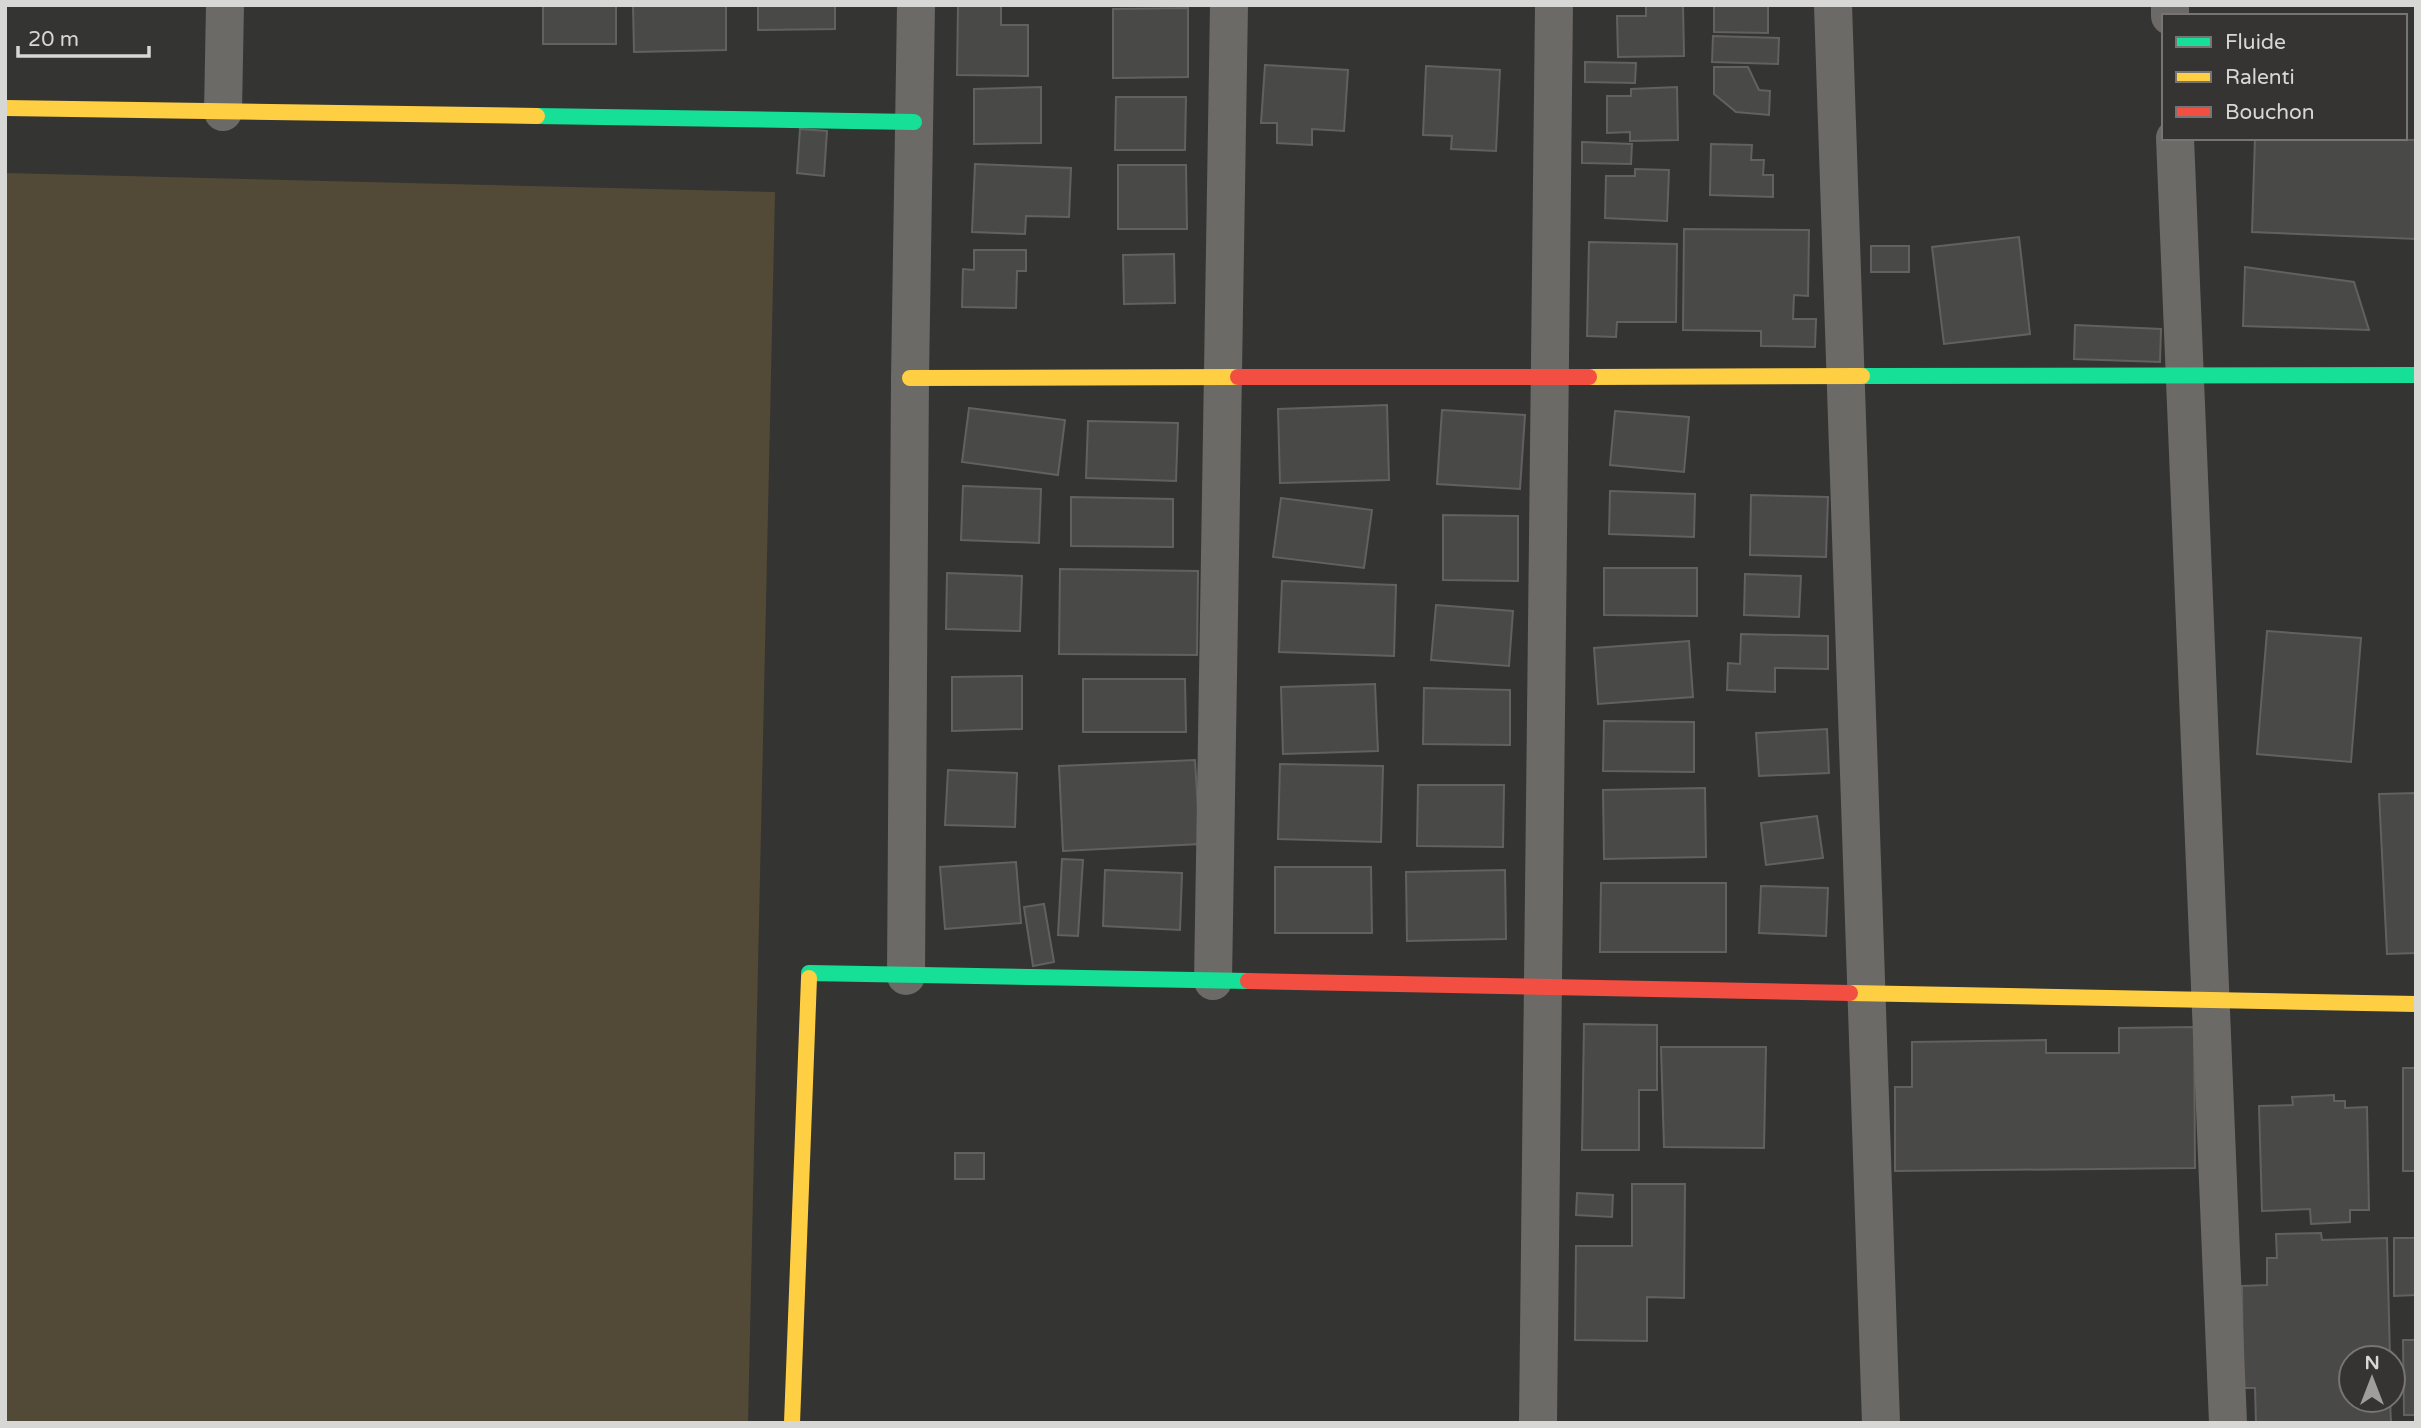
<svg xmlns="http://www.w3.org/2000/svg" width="2421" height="1428" font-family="'Varela Round',sans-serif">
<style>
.green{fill:#524a36}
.building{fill:#494948;stroke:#626160;stroke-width:2}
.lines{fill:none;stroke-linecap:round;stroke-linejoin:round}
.street{stroke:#6c6a66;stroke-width:38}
.fast{stroke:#16e098;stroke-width:16}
.slow{stroke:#ffcf43;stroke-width:16}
.jam{stroke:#f24e42;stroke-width:16}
</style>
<rect width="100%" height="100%" fill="#343433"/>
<polygon class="green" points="5,173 775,192 748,1423 5,1423"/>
<g class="building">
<rect x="543" y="5" width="73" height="39"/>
<polygon points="633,5 726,5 726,50 634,52"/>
<polygon points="758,5 835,5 835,29 758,30"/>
<polygon points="958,5 1001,5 1001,25 1028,25 1028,76 957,75"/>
<polygon points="1646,5 1683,5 1684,56 1618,57 1617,16 1646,16"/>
<polygon points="1714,5 1768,5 1768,33 1714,32"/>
<polygon points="1188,8 1188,77 1113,78 1113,9"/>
<polygon points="1713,36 1779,38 1778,64 1712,62"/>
<polygon points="1585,62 1636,63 1635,83 1585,82"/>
<polygon points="1265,65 1348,70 1344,131 1312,129 1312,145 1277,143 1277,123 1261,123"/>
<polygon points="1426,66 1500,70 1496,151 1451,149 1452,136 1423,135"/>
<polygon points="1714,67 1748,67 1759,90 1770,91 1769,115 1736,112 1714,94"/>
<polygon points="1041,87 1041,143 974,144 974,89"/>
<polygon points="1677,87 1678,140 1630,141 1630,132 1607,133 1607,96 1631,96 1631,89"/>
<polygon points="1116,97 1186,97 1185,150 1115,150"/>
<polygon points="800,129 827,131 824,176 797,173"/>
<polygon points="2255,138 2416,140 2416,239 2252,232"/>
<polygon points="1582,142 1632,144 1631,164 1582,163"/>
<polygon points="1711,144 1752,145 1751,160 1764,160 1763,175 1773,175 1773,197 1710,195"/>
<polygon points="975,164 1071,168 1069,217 1026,216 1025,234 972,232"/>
<polygon points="1118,165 1186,165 1187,229 1118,229"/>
<polygon points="1635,169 1669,170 1667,221 1605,218 1606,176 1635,176"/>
<polygon points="1684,229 1809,230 1808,296 1794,295 1793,319 1816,319 1815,347 1761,346 1761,331 1683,330"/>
<polygon points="2019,237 2030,334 1944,344 1932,247"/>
<polygon points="1589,242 1677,244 1676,322 1617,322 1616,337 1587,336"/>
<rect x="1871" y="246" width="38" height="26"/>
<polygon points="974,250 1026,250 1026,271 1017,271 1016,308 962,307 963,269 974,270"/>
<polygon points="1174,254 1175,303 1124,304 1123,255"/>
<polygon points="2245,267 2354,282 2369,330 2243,326"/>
<polygon points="2075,325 2161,329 2160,362 2074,359"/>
<polygon points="1387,405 1389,480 1280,483 1278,409"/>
<polygon points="969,408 1065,420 1058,475 962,462"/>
<polygon points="1442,410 1525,415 1520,489 1437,484"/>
<polygon points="1615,411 1689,417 1684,472 1610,465"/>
<polygon points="1088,421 1178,423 1176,481 1086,478"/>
<polygon points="963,486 1041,489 1039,543 961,540"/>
<polygon points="1610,491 1695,494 1694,537 1609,534"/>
<polygon points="1751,495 1828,497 1826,557 1750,555"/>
<polygon points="1071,497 1173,499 1173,547 1071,546"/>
<polygon points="1281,498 1372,510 1364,568 1273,557"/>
<polygon points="1443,515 1518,516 1518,581 1443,580"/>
<polygon points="1604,568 1697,568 1697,616 1604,615"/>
<polygon points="1060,569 1198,571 1197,655 1059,654"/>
<polygon points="947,573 1022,576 1020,631 946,629"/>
<polygon points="1745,574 1801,576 1799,617 1744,615"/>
<polygon points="1282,581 1396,585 1394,656 1279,652"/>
<polygon points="1436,605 1513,611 1509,666 1431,660"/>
<polygon points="2267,631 2361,638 2351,762 2257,754"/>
<polygon points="1741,634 1828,636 1828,669 1775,668 1775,692 1727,690 1728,663 1740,664"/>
<polygon points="1689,641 1693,697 1598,704 1594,648"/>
<polygon points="1022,676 1022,729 952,731 952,677"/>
<polygon points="1083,679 1185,679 1186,732 1083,732"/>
<polygon points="1375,684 1378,751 1283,754 1281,687"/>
<polygon points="1424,688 1510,690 1510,745 1423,744"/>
<polygon points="1604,721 1694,722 1694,772 1603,771"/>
<polygon points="1827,729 1829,773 1759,776 1756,733"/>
<polygon points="1195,760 1200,844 1063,851 1059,766"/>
<polygon points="1280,764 1383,766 1381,842 1278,839"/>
<polygon points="948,770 1017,773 1015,827 945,825"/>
<polygon points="1418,785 1504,785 1503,847 1417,846"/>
<polygon points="1705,788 1706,857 1604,859 1603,790"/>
<polygon points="2416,793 2416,953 2387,954 2379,794"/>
<polygon points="1817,816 1823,858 1766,865 1761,823"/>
<polygon points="1062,859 1083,860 1078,936 1058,935"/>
<polygon points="1016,862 1021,923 945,929 940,867"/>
<polygon points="1275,867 1371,867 1372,933 1275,933"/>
<polygon points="1105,870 1182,873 1180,930 1103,926"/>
<polygon points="1505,870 1506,939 1407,941 1406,872"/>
<polygon points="1601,883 1726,883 1726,952 1600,952"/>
<polygon points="1761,886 1828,888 1826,936 1759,933"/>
<polygon points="1044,904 1054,962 1033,966 1024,907"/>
<polygon points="1584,1024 1657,1025 1657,1090 1639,1090 1639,1150 1582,1150"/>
<polygon points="2194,1027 2195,1168 1895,1171 1895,1087 1912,1087 1912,1042 2046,1040 2046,1053 2119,1053 2119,1028"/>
<polygon points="1661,1047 1766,1047 1764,1148 1664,1147"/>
<rect x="2403" y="1068" width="13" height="103"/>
<polygon points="2334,1095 2334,1101 2345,1101 2345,1108 2367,1107 2369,1210 2350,1210 2350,1222 2311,1224 2310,1209 2262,1211 2259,1106 2293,1105 2292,1097"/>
<rect x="955" y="1153" width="29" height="26"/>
<polygon points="1632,1184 1685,1184 1684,1298 1647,1297 1647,1341 1575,1340 1576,1246 1632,1246"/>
<polygon points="1577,1193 1613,1195 1612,1217 1576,1215"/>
<polygon points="2321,1233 2322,1240 2387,1238 2390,1358 2351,1358 2351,1400 2390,1400 2391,1423 2256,1423 2255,1388 2243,1388 2242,1286 2267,1285 2267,1258 2277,1258 2276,1234"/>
<polygon points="2394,1238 2416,1238 2416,1295 2394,1296"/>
<polygon points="2403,1340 2416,1340 2416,1415 2404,1415"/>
</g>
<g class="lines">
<g class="street">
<polyline points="1833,5 1881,1423"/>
<polyline points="2170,5 2170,16"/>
<polyline points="223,112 225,5"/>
<polyline points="2175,138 2228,1423"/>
<polyline points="906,976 910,378 916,5"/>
<polyline points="1213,981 1229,5"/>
<polyline points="1538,1423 1554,5"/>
</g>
<g class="fast">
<polyline points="537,116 914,122"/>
<polyline points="1862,376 2416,375"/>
<polyline points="809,978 809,973 1248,981"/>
</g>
<g class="slow">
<polyline points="5,108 537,116"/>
<polyline points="1589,377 1862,376"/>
<polyline points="910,378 1238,377"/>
<polyline points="1850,993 2416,1004"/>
<polyline points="792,1423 809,978"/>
</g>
<g class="jam">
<polyline points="1238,377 1589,377"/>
<polyline points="1248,981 1850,993"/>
</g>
</g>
<rect width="2421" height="1428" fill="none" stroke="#d7d7d5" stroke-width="14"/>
<rect x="2162" y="14" width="245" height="126" fill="#353432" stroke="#767573" stroke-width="2"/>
<rect x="2176" y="37" width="35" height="10" fill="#16e098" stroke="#767573" stroke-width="2"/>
<text x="2225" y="49" font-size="21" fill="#d7d7d5">Fluide</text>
<rect x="2176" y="72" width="35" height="10" fill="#ffcf43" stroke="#767573" stroke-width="2"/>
<text x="2225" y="84" font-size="21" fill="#d7d7d5">Ralenti</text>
<rect x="2176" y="107" width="35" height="10" fill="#f24e42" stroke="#767573" stroke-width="2"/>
<text x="2225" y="119" font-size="21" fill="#d7d7d5">Bouchon</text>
<g transform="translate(2372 1379)"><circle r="33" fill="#353432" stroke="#767573" stroke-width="2"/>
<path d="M0-5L12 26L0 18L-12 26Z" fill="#9e9e9c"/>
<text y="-10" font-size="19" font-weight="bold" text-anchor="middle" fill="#d7d7d5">N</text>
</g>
<path d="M18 46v10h131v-10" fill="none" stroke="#d7d7d5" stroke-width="3.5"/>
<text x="28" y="46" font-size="21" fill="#d7d7d5" stroke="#353432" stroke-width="5" paint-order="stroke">20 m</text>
</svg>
